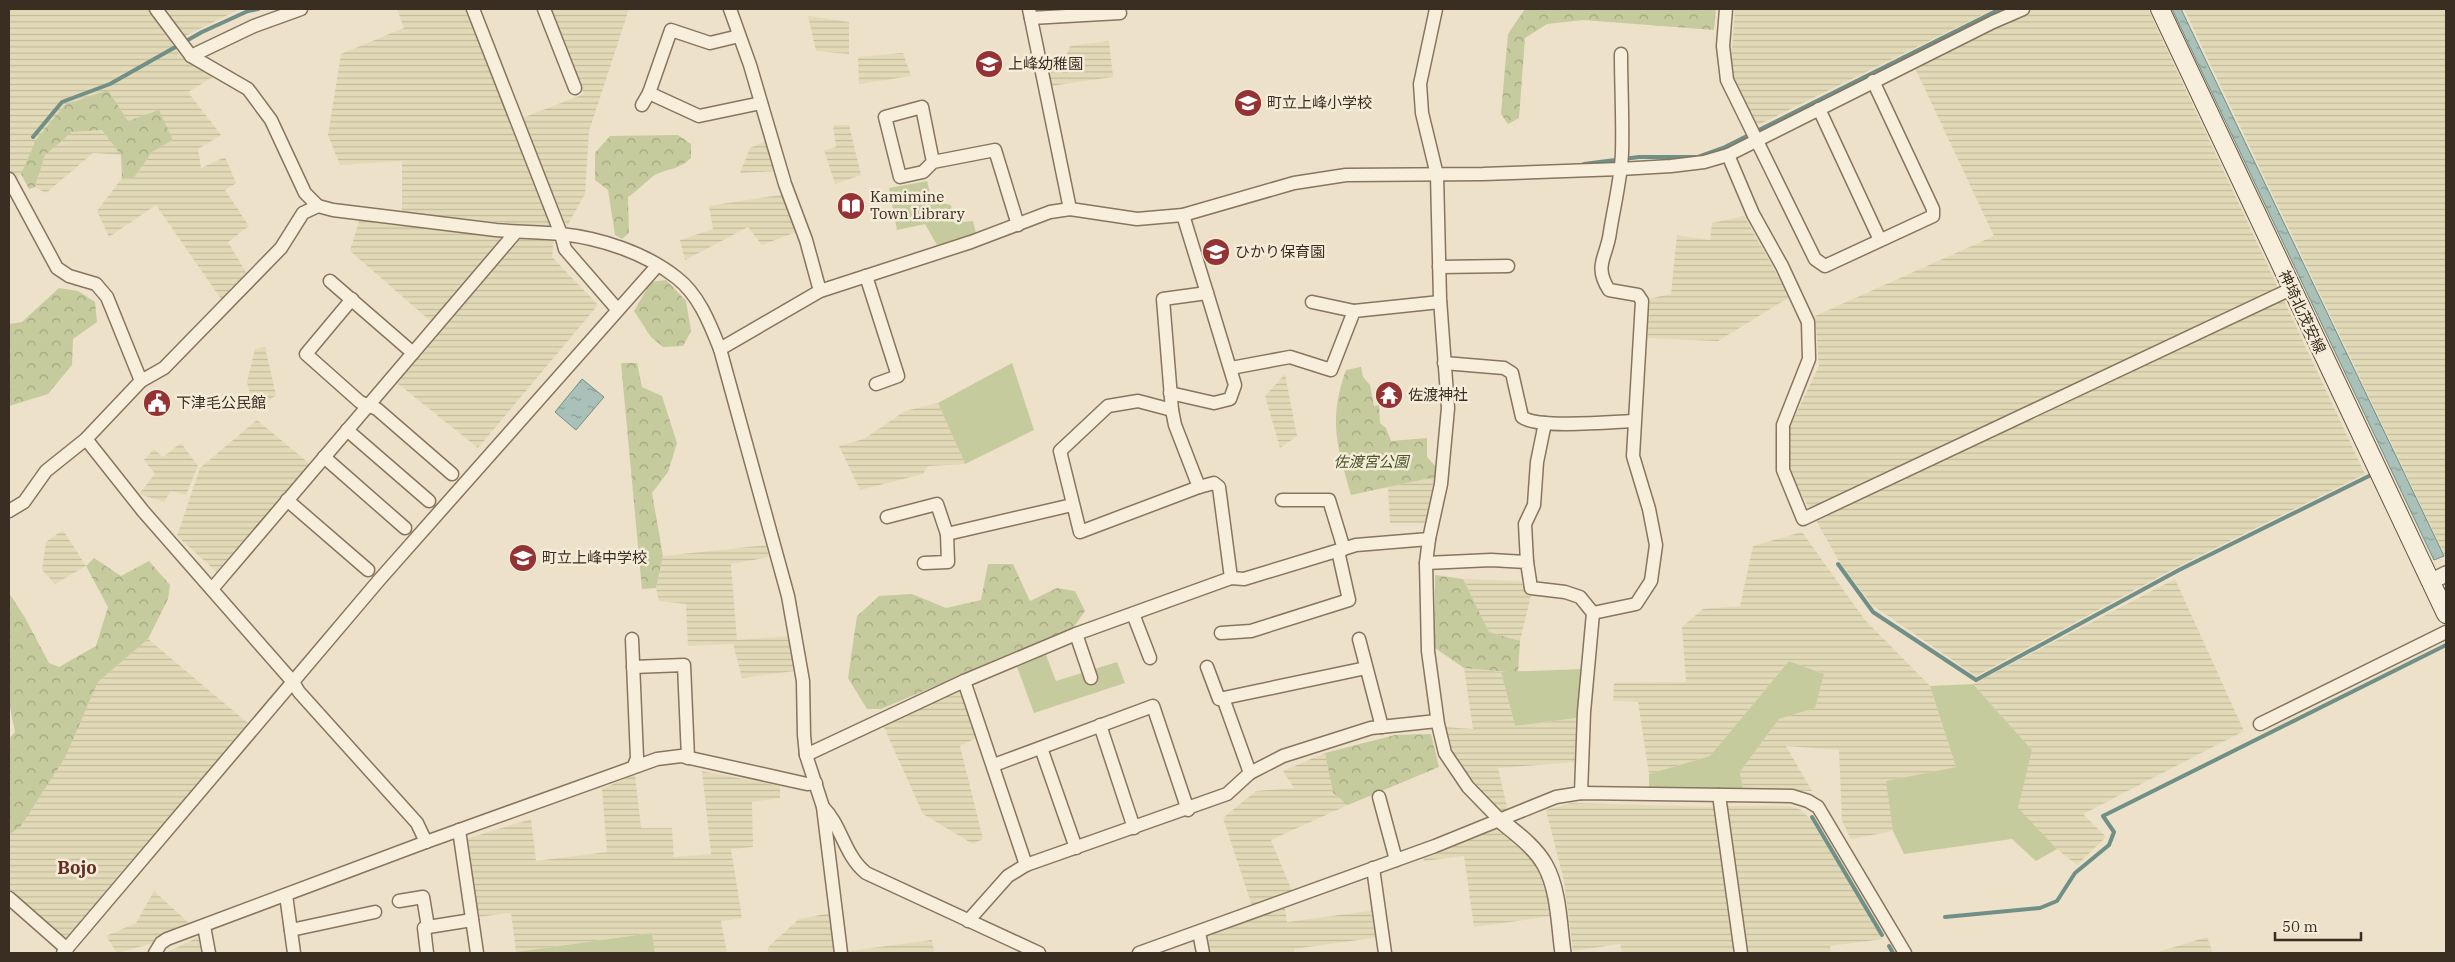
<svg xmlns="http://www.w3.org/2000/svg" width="2455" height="962" font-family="'IBM Plex Serif','Noto Sans JP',serif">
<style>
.farmland{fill:url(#farmland-rules)}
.green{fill:#c6cb9d}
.forest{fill:url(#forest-crowns)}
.water{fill:url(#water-ripples);stroke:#708f87}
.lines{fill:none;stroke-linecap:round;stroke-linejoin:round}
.stream{stroke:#708f87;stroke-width:4}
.minor-casing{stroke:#88745f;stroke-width:15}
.tertiary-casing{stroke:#88745f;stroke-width:18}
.secondary-casing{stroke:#6a5542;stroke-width:20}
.minor{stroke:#f7efdc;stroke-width:12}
.tertiary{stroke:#f7efdc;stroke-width:15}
.secondary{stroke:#f7efdc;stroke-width:18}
.labels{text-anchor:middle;stroke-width:5;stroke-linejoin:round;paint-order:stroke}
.poi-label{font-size:15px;fill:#3a2d21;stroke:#f4ecd8;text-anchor:start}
.street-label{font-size:15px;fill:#3a2d21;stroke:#f4ecd8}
.park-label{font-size:15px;font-style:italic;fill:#4a5529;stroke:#f4ecd8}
.quarter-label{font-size:18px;font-weight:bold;fill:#642f23;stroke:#f4ecd8}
</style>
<defs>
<pattern id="farmland-rules" width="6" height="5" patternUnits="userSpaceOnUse" patternTransform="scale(1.25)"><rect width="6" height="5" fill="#e2dab7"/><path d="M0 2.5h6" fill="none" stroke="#c3bb9d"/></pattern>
<pattern id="forest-crowns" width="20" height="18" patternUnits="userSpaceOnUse" patternTransform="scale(1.25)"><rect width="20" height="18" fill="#c6cb9d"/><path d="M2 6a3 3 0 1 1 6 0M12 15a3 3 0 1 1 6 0" fill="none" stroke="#a2a580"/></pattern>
<pattern id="water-ripples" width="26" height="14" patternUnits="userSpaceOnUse" patternTransform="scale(1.25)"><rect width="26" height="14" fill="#aac1ba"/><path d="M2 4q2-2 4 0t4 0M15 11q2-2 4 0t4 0" fill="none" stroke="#8b9d97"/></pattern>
</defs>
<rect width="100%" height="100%" fill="#ede1c9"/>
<g class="farmland">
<polygon points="9,9 240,9 171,43 182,58 215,76 188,92 221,135 198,149 201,168 225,157 236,183 225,190 249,226 228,242 247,274 223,302 156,205 109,237 97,211 122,178 133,179 152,152 173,140 128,121 108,90 37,139 21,174 9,187"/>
<polygon points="397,9 468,9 555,228 402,212 402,161 340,165 328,135 341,54 404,28"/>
<polygon points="550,9 629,9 589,131 585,194 567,226 520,119 584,94"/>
<polygon points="1735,9 1994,9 1758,125 1730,76"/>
<polygon points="2036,9 2148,9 2365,474 2177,567 1976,676 1872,605 1840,563 1790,474 1790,426 1819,366 1815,316 1994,236 1915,68 2003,22"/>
<polygon points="2184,9 2446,9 2446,558"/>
<polygon points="808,16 849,22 849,54 816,51"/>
<polygon points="1109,41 1113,77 1050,86 1044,61 1065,59 1070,46"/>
<polygon points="903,53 911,76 859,84 858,57"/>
<polygon points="833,125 849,125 861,175 835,184 824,150 836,147"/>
<polygon points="102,130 122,155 93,153 46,193 35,187 45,155 72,132"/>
<polygon points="768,140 778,171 740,173 750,148"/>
<polygon points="785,194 796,232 762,245 748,227 685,260 680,240 713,229 709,206"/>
<polygon points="1744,216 1790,297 1718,341 1648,338 1647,299 1671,294 1677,235 1710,240 1712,223"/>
<polygon points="360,218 505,237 433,323 350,251"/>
<polygon points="519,238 554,241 552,257 598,305 478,448 397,383"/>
<polygon points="265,347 276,395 254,413 247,382 255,349"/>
<polygon points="1285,374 1297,436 1280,448 1265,396"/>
<polygon points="938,403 965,464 928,466 923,474 860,490 839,446 864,439 905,411"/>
<polygon points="257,420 311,465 218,573 177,536 200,468"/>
<polygon points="181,443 198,466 186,495 171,491 164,502 139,494 155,474 144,460 154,449 163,457"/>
<polygon points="1435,477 1425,523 1390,523 1388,487"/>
<polygon points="63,530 86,566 55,584 42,570 46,542"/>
<polygon points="1802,532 1865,620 1930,686 1956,767 1887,781 1893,831 1851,839 1842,821 1839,750 1786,746 1812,791 1743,789 1740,772 1779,719 1815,708 1824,674 1789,661 1710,756 1649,774 1638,702 1613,701 1614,683 1686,682 1682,627 1703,609 1740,606 1753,546"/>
<polygon points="766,545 769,557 731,564 737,640 788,636 795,671 742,678 733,644 688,646 686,604 659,601 656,588 663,556"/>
<polygon points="1463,579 1520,581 1531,595 1520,641 1489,632"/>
<polygon points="2175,579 2244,731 2083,814 2106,837 2077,865 2057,849 2017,808 2032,750 1973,684"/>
<polygon points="148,639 249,724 68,940 9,891 9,835 21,826 65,758 98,682"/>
<polygon points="1464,668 1501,672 1515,726 1577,718 1579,762 1498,768 1508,811 1501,813 1454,759 1445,727 1473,729"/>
<polygon points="961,687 980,736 960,746 983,839 973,844 923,814 882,723"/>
<polygon points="1325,753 1333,793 1348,805 1271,840 1292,891 1252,906 1223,818 1256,791 1294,788 1283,771"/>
<polygon points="702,771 780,786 780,798 752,802 753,847 731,849 742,918 721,921 727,953 655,953 652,933 516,952 511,913 477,917 466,839 531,819 536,861 607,852 602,789 635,774 641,828 672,828 674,857 711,854"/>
<polygon points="1571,803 1719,807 1738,953 1622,953 1620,944 1573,951 1564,881 1546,810"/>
<polygon points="1725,806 1789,806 1801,810 1811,820 1883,939 1830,946 1831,953 1745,953"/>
<polygon points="1499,826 1540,868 1549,895 1552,916 1474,927 1464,856 1424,861 1423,853"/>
<polygon points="154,891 190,924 161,941 117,953 106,936 136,923"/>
<polygon points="1285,908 1287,922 1377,910 1380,937 1294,949 1294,953 1210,953 1208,936"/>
<polygon points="831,913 836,952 767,953 769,946 799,919"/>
<polygon points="201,936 204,953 165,953"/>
<polygon points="2207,937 2213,953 2155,953"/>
<polygon points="932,940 934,953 849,953 849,951"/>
</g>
<g class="green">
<polygon points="927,181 932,201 951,205 954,223 973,221 976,233 937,245 925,224 897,230 889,188"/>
<polygon points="1012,363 1034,430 965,464 938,403"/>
<polygon points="1046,655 1056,681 1117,662 1125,683 1034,713 1016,664"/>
<polygon points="1789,661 1824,674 1815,708 1779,719 1740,772 1743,789 1649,787 1649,774 1710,756"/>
<polygon points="1583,669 1577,718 1515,726 1501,672"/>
<polygon points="1973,684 2032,750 2018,808 2057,849 2036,861 2012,839 1904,854 1893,831 1886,781 1956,767 1930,686"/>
<polygon points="652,933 655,953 506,953 516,952"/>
</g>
<g class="forest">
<polygon points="1525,9 1716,9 1714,30 1583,20 1547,24 1525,38 1519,118 1508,124 1501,114 1508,34"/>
<polygon points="108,90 128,121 159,110 173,140 152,152 133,179 122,178 121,155 102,130 72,132 45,155 35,187 29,189 21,174 36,140 65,105"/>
<path d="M678 135 691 144V158C678 170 670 168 655 175 651 177 635 193 628 197L629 233 622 239 615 235 608 190 595 180V153L610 136Z"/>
<polygon points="666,280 686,301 691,331 683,346 663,347 651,337 634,311 651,282"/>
<polygon points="59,288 78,291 95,302 97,322 73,339 72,365 48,394 9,406 9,324 22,322"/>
<polygon points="621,363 637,363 642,387 662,396 677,443 668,472 652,493 663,556 656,588 642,589"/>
<path d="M1361 367 1363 377 1370 385 1374 406 1379 405 1380 423 1386 428 1391 441 1427 438V457L1437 468 1435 477 1351 495C1337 446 1328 420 1346 370Z"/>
<polygon points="94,558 121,576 149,561 170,585 168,599 148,639 98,682 65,758 21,826 9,835 9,739 15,732 9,703 9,593 24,616 49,663 59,667 96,646 108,607 86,566"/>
<polygon points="988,564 1013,564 1030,601 1057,588 1075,591 1085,611 1073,628 881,709 867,709 848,678 857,616 879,596 912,594 946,608 981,600"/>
<polygon points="1435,575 1463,579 1489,632 1520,641 1518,673 1464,668 1435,648"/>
<polygon points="1431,734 1439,767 1348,805 1333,793 1325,753 1395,735"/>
</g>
<g class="water">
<polygon points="2172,9 2181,9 2444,556 2434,560"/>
<polygon points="582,379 604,397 576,430 555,412"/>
</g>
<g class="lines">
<g class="stream">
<polyline points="33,137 62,102 110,84 202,32 248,11 258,9"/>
<polyline points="1584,164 1639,157 1698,157 1723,148 2000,9"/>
<polyline points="1838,564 1873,612 1976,680 2179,570 2371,475"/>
<polyline points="1812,817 1882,935"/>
<polyline points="1945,917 2040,908 2057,901 2075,873 2109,845 2114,832 2103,816 2446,645"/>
<polyline points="1889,946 1893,953"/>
</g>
<defs>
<g id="minor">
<path d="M156 9 191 56 248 89 271 120 305 193 318 206 333 210C387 217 442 223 496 230 518 232 539 232 561 234 600 238 646 253 677 278 699 295 710 324 720 349L788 596 803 681 804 735 806 755 823 807 841 953"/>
<polyline points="473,9 561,234 565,249 617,309"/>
<polyline points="544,9 575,88"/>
<polyline points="730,9 750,65 785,184 806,240 820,291"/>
<polyline points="1029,9 1070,209"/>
<polyline points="1436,9 1420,84 1422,113 1437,175 1440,299 1448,408 1441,484 1429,539 1426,563 1428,651 1438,724 1445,753 1468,787 1501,821"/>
<polyline points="1726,9 1723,46 1727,80 1815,259 1825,266 1933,216 1933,209 1873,81"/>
<polyline points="1031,18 1120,13"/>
<polyline points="191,56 254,26 301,9"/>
<polyline points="649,93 699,116 761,103"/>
<polyline points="642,105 649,93 671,30 710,43 739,36"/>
<polyline points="1819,109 1880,240"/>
<polyline points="1728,155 1753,214 1782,266 1808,322 1809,359 1783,425 1783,470 1803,519 2291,289"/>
<polyline points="933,162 922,107 885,117 900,177 923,172 933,162 995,150 1018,225"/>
<polyline points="9,179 57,268 69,276 96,284 107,297 141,381"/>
<polyline points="1183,215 1207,293 1163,299 1172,410 1175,425 1199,487 1214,483 1219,487 1231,578"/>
<polyline points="1439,267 1508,266"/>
<polyline points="866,276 898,376 876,384"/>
<polyline points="330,281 413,353"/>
<polyline points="352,299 306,354 360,402 377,409 452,474"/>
<polyline points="1312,302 1354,311"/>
<polyline points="720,349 820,291 971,242 1050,212 1070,209 1137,219 1183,215 1294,183 1346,175 1483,174 1620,169 1671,166 1704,162 1728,155 1993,22 2023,9"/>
<path d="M1444 363 1504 368 1512 373 1522 417C1538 429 1611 422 1634 421"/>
<polyline points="1231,368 1290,357 1331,370 1354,311 1440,302"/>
<polyline points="1170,393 1214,403 1230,399 1235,385 1207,293"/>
<polyline points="1172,410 1138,401 1108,406 1060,451 1080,532 1199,487"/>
<polyline points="347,430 429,501"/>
<polyline points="86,439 143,511 293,682 299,692 417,823 426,842"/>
<polyline points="324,457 405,528"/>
<polyline points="287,500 368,570"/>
<polyline points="1282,500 1329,500 1344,549"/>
<polyline points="9,511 24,502 46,471 86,439 141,381 164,368 281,248 303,213 318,206"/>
<polyline points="887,517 937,504 947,534 948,562 924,563"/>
<polyline points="947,534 1072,505"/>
<polyline points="1527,562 1525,524 1534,505 1537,462 1545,423"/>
<polyline points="1426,563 1491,560 1527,562 1531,588 1565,592 1580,597 1593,613 1584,712 1581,793"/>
<polyline points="212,589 516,232"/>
<path d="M1593 613 1636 604 1651 581 1656 545 1649 509 1633 456 1642 301 1638 295 1609 290C1593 265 1607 257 1610 232 1614 206 1621 179 1622 153 1623 120 1621 87 1621 54"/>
<polyline points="1133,614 1150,658"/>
<polyline points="1221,633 1251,631 1349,600 1338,551"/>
<polyline points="1076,634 1091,678"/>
<polyline points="632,639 637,758 634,766"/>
<polyline points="1359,639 1382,727"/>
<polyline points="633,667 684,665 688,758"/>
<polyline points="1207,667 1219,699 1366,668"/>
<polyline points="964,681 1026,865"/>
<polyline points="1223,698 1250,773"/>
<polyline points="2260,724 2446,632"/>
<polyline points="1100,725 1134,828"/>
<polyline points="1041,748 1076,848"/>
<polyline points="806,755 964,681 1076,634 1231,578 1244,579 1356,545 1429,539"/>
<polyline points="994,765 1153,706 1188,810"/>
<polyline points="1719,795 1741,953"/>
<polyline points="1379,797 1396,860"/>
<path d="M823 807C842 826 844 855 866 873L1039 953"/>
<polyline points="459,830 477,953"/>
<polyline points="1373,868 1385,953"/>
<polyline points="286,895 294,953"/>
<polyline points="9,898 67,949"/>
<polyline points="399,901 423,897 428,927 472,920"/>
<polyline points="968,921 1008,876 1026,865 1227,794 1250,773 1283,756 1371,728 1437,721"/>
<polyline points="204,926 209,953"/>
<polyline points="291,930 375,912"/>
<polyline points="1199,932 1203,953"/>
<polyline points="63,953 380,579 657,266"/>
<polyline points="155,953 161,943 167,939 426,842 657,759 681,756 807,784 816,783"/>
<polyline points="427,953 424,928 428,927"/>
<polyline points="1139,953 1435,846 1556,797 1581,793 1792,796 1808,801 1818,807 1905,953"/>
</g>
<g id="tertiary">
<polyline points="2430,582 2446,574"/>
<path d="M1501 821C1517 834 1535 847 1545 865 1559 890 1559 925 1563 953"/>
</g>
<polyline id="secondary" points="2160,9 2446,614"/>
</defs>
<use href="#minor" class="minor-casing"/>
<use href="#tertiary" class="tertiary-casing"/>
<use href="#secondary" class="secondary-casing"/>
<use href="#minor" class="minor"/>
<use href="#tertiary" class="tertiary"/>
<use href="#secondary" class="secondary"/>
</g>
<defs>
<symbol id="school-disc" viewBox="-11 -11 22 22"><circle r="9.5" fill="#943234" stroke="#f4ecd8"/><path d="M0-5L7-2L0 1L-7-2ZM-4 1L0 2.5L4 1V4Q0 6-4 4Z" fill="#fff"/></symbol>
<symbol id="library-disc" viewBox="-11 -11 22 22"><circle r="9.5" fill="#943234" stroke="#f4ecd8"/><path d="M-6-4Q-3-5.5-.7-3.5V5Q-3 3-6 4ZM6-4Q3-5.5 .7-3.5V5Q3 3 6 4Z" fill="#fff"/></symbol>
<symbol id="temple-disc" viewBox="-11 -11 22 22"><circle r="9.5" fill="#943234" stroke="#f4ecd8"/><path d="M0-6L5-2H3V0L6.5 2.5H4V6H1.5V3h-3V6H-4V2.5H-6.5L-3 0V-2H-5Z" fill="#fff"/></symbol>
<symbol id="civic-disc" viewBox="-11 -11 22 22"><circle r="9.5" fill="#943234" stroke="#f4ecd8"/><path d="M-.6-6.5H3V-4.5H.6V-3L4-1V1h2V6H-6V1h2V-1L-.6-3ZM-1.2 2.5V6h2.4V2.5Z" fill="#fff"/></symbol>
</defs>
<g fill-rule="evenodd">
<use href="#school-disc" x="973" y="48" width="32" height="32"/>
<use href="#school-disc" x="1232" y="87" width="32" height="32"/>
<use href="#library-disc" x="835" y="190" width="32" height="32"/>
<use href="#school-disc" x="1200" y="236" width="32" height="32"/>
<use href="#temple-disc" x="1373" y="379" width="32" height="32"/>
<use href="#civic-disc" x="141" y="387" width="32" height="32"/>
<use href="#school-disc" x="507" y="542" width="32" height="32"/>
</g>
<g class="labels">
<g class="poi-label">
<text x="1008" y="69">上峰幼稚園</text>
<text x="1267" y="108">町立上峰小学校</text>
<text x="870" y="202">Kamimine<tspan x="870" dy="17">Town Library</tspan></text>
<text x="1235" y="257">ひかり保育園</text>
<text x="1408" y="400">佐渡神社</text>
<text x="176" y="408">下津毛公民館</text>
<text x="542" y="563">町立上峰中学校</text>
</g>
<g class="street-label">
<text transform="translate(2302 312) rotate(65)" y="5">神埼北茂安線</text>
</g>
<g class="park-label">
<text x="1371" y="467">佐渡宮公園</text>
</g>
<g class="quarter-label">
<text x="77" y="874">Bojo</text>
</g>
</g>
<rect width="2455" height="962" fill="none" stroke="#3a2d21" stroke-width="20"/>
<path d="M2275 932v8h86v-8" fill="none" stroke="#3a2d21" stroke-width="2.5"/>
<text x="2282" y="932" font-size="15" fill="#3a2d21" stroke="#f4ecd8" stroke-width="4" paint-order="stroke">50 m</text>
</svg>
